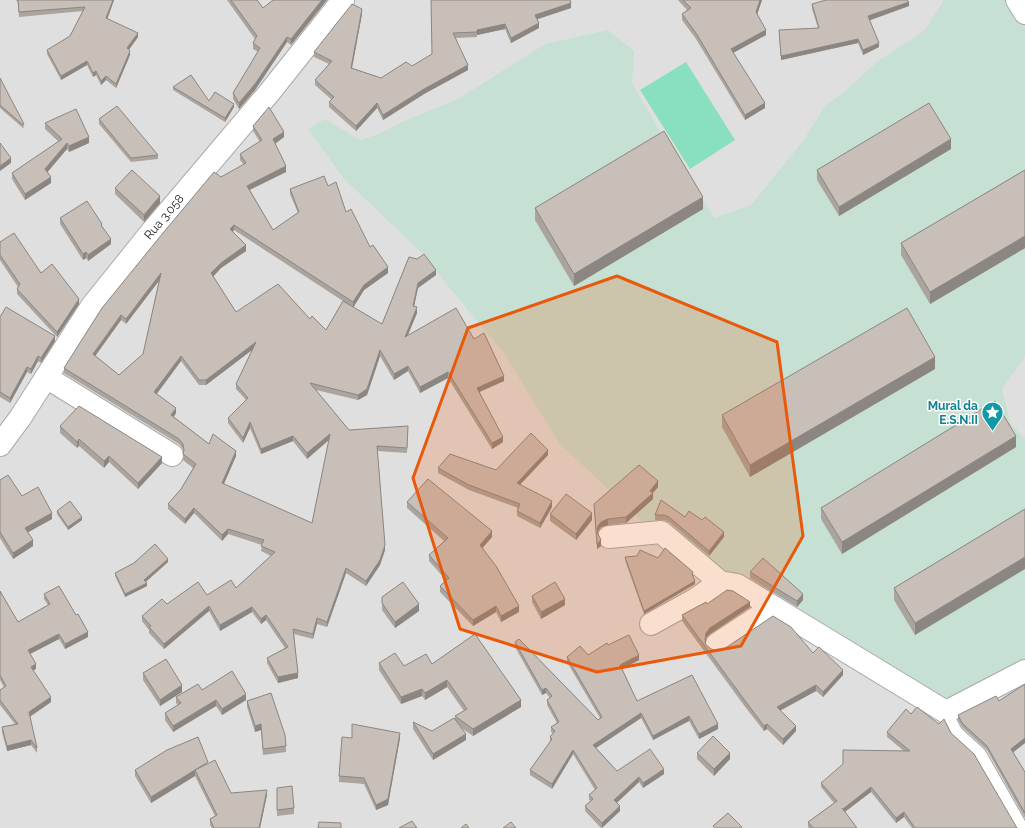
<svg xmlns="http://www.w3.org/2000/svg" width="1025" height="828" font-family="Raleway,sans-serif">
<style>
.residential{fill:#e0dfdf}
.wetland{fill:#c6e0d4}
.pitch{fill:#88e0be}
.lines{fill:none;stroke-linecap:round;stroke-linejoin:round}
.lane-casing{stroke:#a9a9a9;stroke-width:14}
.street-casing{stroke:#a9a9a9;stroke-width:24}
.lane{stroke:#fff;stroke-width:12}
.street{stroke:#fff;stroke-width:22}
.wall{fill:#aba49e;fill-rule:evenodd}
.shaded-wall{fill:#8b8681}
.building{fill:#c7bfb8;stroke:#8b8681;fill-rule:evenodd}
.marked{fill:#e8590c;fill-opacity:0.2;stroke:#e8590c;stroke-width:3;stroke-linejoin:round}
.labels{text-anchor:middle;stroke-width:3;stroke-linejoin:round;paint-order:stroke}
.street-label{font-size:12px;fill:#222;stroke:#fff}
.culture-label{font-size:12px;font-weight:bold;fill:#0d838f;stroke:#fff;text-anchor:end}
</style>
<rect width="100%" height="100%" fill="#f2efe9"/>
<rect class="residential" x="0" y="0" width="1025" height="828"/>
<polygon class="wetland" points="944,0 1025,0 1025,357 1002,389 1010,423 1025,439 1025,669 937,708 644,523 559,443 504,353 452,291 425,256 344,179 308,129 325,119 360,140 379,134 402,122 458,99 545,44 608,30 634,51 632,83 659,130 714,218 751,205 803,141 825,106 845,91 878,61 925,30"/>
<polygon class="pitch" points="686,62 735,140 690,169 640,90"/>
<g class="lines">
<defs>
<polyline id="lane" points="946,712 956,732 980,754 1022,828"/>
<g id="street">
<polyline points="1017,0 1025,13"/>
<polyline points="46,377 172,455"/>
<polyline points="0,445 20,418 92,306 153,230 269,93 343,0"/>
<polyline points="609,537 661,532 720,582 737,585 946,712 1025,671"/>
<polyline points="651,624 696,599 720,582"/>
<polyline points="717,644 773,607"/>
</g>
</defs>
<use href="#lane" class="lane-casing"/>
<use href="#street" class="street-casing"/>
<use href="#lane" class="lane"/>
<use href="#street" class="street"/>
</g>
<g class="wall">
<polygon points="16,0 114,0 107,19 138,37 129,50 130,55 116,88 106,80 101,85 96,75 93,77 87,65 61,80 47,54 47,50 70,36 83,11 19,17 18,3"/>
<polygon points="227,0 257,0 263,8 327,0 291,45 287,42 255,90 239,109 233,99 233,93 258,52 253,49 253,43 255,39"/>
<polygon points="431,0 571,8 537,19 539,28 511,43 505,29 477,35 477,37 456,38 468,70 424,94 383,120 377,108 356,131 329,107 329,102 332,100 315,85 315,80 329,64 314,57 314,52 362,14 352,68 381,78 412,66 432,55"/>
<polygon points="678,0 762,0 757,14 766,35 733,53 765,108 745,120 696,39 682,20 682,14 687,10"/>
<polygon points="812,4 909,6 869,20 879,47 863,55 858,43 781,60 779,30 818,28 812,9"/>
<polygon points="0,78 24,127 23,128 0,108"/>
<polygon points="173,87 209,101 234,107 225,122 173,90"/>
<polygon points="99,119 158,155 158,159 131,162 99,124"/>
<polygon points="45,123 89,143 69,152 67,149 47,172 51,183 25,200 12,179 12,173 59,142 45,129"/>
<path d="M253 126 284 137 275 144 286 172 250 190 273 230 298 213 290 194V189L328 186 346 212 370 247 388 273 364 290 353 307 382 324 409 257 436 275 418 288 414 306 417 313 408 335 474 339 504 381 479 392 503 442 492 449 448 378 420 393 408 371 394 380 380 356 367 395 358 400 316 390 349 430 408 431 407 453 377 451 385 550 380 565 366 586 346 573 327 627 317 624 313 639 294 634 298 678 278 683 267 663V658L285 648 266 620 261 624 252 612 220 631 209 611 164 649 149 633V630L142 621V616L167 604 236 588 271 556 261 551 262 545 228 534 222 541 194 513 185 524 168 509V504L181 489 193 468 183 460 184 452 183 449 179 444 64 373V368L221 177 244 165 240 160V154L260 142 253 131ZM234 230 343 301 326 330 310 319 236 312 213 276 221 268 246 251 233 232ZM159 281 143 354 119 375 95 356 121 320 126 324ZM252 350 236 384V389L246 400 228 418V423L243 443 250 428 261 454 293 441 307 459 329 440 312 523 224 484 236 456 209 444 174 417 176 413 157 394 181 361 199 385H206Z"/>
<polygon points="951,149 839,216 817,180 817,170"/>
<polygon points="1025,170 1025,248 930,304 901,255 901,243"/>
<polygon points="115,188 160,203 144,222 115,194"/>
<polygon points="535,208 703,209 574,286 535,220"/>
<polygon points="60,218 102,227 111,244 88,261 86,258 83,260 60,224"/>
<polygon points="0,242 41,273 79,304 57,337 17,294 17,289 18,287 0,260"/>
<polygon points="0,317 55,341 41,363 38,361 31,374 27,372 10,403 0,397"/>
<polygon points="935,369 750,477 722,427 722,415"/>
<polygon points="60,426 162,463 138,489 109,462 104,468 79,446 77,448 60,433"/>
<polygon points="1016,447 842,554 821,519 821,508"/>
<polygon points="548,455 520,484 552,507 540,528 517,516 517,511 518,508 469,490 438,473 438,468 496,470"/>
<polygon points="0,480 52,519 28,532 33,546 13,559 0,538"/>
<polygon points="658,487 653,493 653,499 626,523 608,525 601,527 598,531 597,534 601,546 597,549 594,504"/>
<polygon points="661,500 685,517 702,520 724,537 709,556 669,522 664,520 655,520 655,515"/>
<polygon points="407,502 492,537 482,548 519,612 501,622 496,612 473,626 440,592 440,586 446,580 429,561 429,555 444,541 407,508"/>
<polygon points="1025,509 915,635 894,600 894,588"/>
<polygon points="57,511 82,520 68,530 57,514"/>
<polygon points="550,514 592,520 576,540 550,521"/>
<polygon points="625,557 693,575 695,584 644,614 625,560"/>
<polygon points="168,562 146,582 147,586 125,597 115,576 115,573"/>
<polygon points="750,572 803,600 797,607 750,578"/>
<polygon points="0,591 18,622 48,605 44,599 44,594 88,637 65,649 59,639 30,654 36,669 33,670 51,702 30,717 37,748 37,753 31,745 7,751 2,732 2,727 15,724 0,705 0,690 4,687 0,680"/>
<polygon points="532,596 565,605 541,619 532,602"/>
<polygon points="382,597 419,611 395,628 382,610"/>
<polygon points="707,604 750,607 710,634 706,638 705,642 706,645 711,649 717,651 813,653 843,675 823,697 816,691 780,711 796,731 783,745 767,729 764,731 746,708 682,621 682,615"/>
<polygon points="515,642 598,720 600,718 567,662 567,657 588,655 608,645 639,660 622,669 637,701 692,675 718,729 699,739 689,721 653,740 641,718 596,748 617,771 664,774 643,788 639,782 617,803 620,811 601,828 585,811 585,806 591,801 589,800 589,795 595,790 573,754 552,789 530,775 530,770 550,742 550,737 553,733 551,732 551,727 557,723 547,705 547,700 550,698 546,693 542,695 515,647"/>
<polygon points="379,663 404,666 432,664 521,707 473,736 460,727 466,740 433,760 413,729 413,722 432,731 455,720 455,716 464,711 447,687 425,700 422,696 401,704 379,670"/>
<polygon points="143,673 182,692 160,706 143,680"/>
<polygon points="1025,684 1025,743 1013,752 1025,772 1025,818 987,750 962,727 958,720 958,715 999,701"/>
<polygon points="202,690 246,700 222,715 216,706 173,732 165,720 165,713 178,705 176,703 176,697"/>
<polygon points="247,701 286,746 286,752 263,755 261,730 255,732 247,707"/>
<polygon points="911,714 939,724 951,733 1017,828 912,828 904,817 896,823 871,792 845,812 857,828 809,828 808,827 808,822 834,803 821,787 821,783 904,751 887,737 887,732"/>
<polygon points="352,738 400,738 388,805 376,810 364,784 339,782 339,776"/>
<polygon points="697,753 730,759 714,776 697,759"/>
<polygon points="208,764 231,793 267,795 260,828 212,828 210,825 210,819 215,816 195,776 151,803 135,776 135,770"/>
<polygon points="277,788 294,808 294,814 277,816"/>
</g>
<g class="shaded-wall">
<polygon points="113,0 114,0 106,23 106,18"/>
<polygon points="322,0 327,0 291,45 291,39"/>
<polygon points="760,0 762,0 756,18 756,12"/>
<polygon points="909,2 909,6 868,21 868,16"/>
<polygon points="571,3 571,8 535,20 535,15"/>
<polygon points="362,9 362,14 351,73 351,68"/>
<polygon points="539,23 539,28 511,43 511,38"/>
<polygon points="505,24 505,29 477,35 477,30"/>
<polygon points="766,30 766,35 731,54 731,49"/>
<polygon points="138,33 138,37 127,52 127,48"/>
<polygon points="287,37 287,42 255,90 239,109 239,103"/>
<polygon points="858,39 858,43 781,60 781,56"/>
<polygon points="879,43 879,47 863,55 863,50"/>
<polygon points="130,51 130,55 116,88 116,84"/>
<polygon points="87,61 87,65 61,80 61,76"/>
<polygon points="468,65 468,70 424,94 383,120 383,115 424,89"/>
<polygon points="96,71 96,75 93,77 93,73"/>
<polygon points="106,76 106,80 101,85 101,81"/>
<polygon points="377,103 377,108 356,131 356,126"/>
<polygon points="765,103 765,108 745,120 745,115"/>
<polygon points="234,104 234,107 225,122 225,118"/>
<polygon points="284,132 284,137 273,145 273,139"/>
<polygon points="89,137 89,143 69,152 69,146"/>
<polygon points="951,139 951,149 839,216 839,207"/>
<polygon points="67,143 67,149 45,175 45,169"/>
<polygon points="11,158 11,163 0,171 0,166"/>
<polygon points="286,166 286,172 247,191 247,186"/>
<polygon points="51,177 51,183 25,200 25,194"/>
<polygon points="160,196 160,203 144,222 144,215"/>
<polygon points="703,197 703,209 574,286 574,274"/>
<polygon points="234,225 234,230 230,234 230,229"/>
<polygon points="1025,236 1025,248 930,304 930,292"/>
<polygon points="111,239 111,244 88,261 88,255"/>
<polygon points="246,245 246,251 221,268 211,279 211,273 221,263"/>
<polygon points="86,252 86,258 83,260 83,254"/>
<polygon points="388,267 388,273 364,290 353,308 353,302 364,285"/>
<polygon points="436,270 436,275 418,288 413,311 413,306 418,283"/>
<polygon points="161,273 161,278 126,324 126,319"/>
<polygon points="79,299 79,304 57,337 57,332"/>
<polygon points="417,307 417,313 405,342 405,337"/>
<polygon points="121,315 121,320 93,359 93,354"/>
<polygon points="55,336 55,341 41,363 41,358"/>
<polygon points="256,342 256,347 206,385 206,380"/>
<polygon points="380,350 380,356 367,395 358,400 358,395"/>
<polygon points="38,356 38,361 31,374 31,369"/>
<polygon points="181,356 181,361 154,397 154,392"/>
<polygon points="935,357 935,369 750,477 750,465"/>
<polygon points="408,366 408,371 394,380 394,374"/>
<polygon points="27,367 27,372 10,403 10,398"/>
<polygon points="448,372 448,378 420,393 420,387"/>
<polygon points="504,376 504,381 477,393 477,388"/>
<polygon points="176,408 176,413 171,420 171,415"/>
<polygon points="250,422 250,428 243,443 243,438"/>
<polygon points="330,434 330,439 307,459 307,453"/>
<polygon points="293,436 293,441 261,454 261,449"/>
<polygon points="1016,436 1016,447 842,554 842,542"/>
<polygon points="503,437 503,442 492,449 492,443"/>
<polygon points="79,439 79,446 77,448 77,442"/>
<polygon points="548,450 548,455 517,488 517,483"/>
<polygon points="236,451 236,456 222,488 222,483"/>
<polygon points="109,456 109,462 104,468 104,461"/>
<polygon points="162,457 162,463 138,489 138,483"/>
<polygon points="658,481 658,487 651,495 653,493 653,499 626,523 626,517"/>
<polygon points="552,501 552,507 540,528 540,523"/>
<polygon points="194,508 194,513 185,524 185,519"/>
<polygon points="52,513 52,519 25,534 25,528"/>
<polygon points="592,513 592,520 576,540 576,534"/>
<polygon points="82,517 82,520 68,530 68,527"/>
<polygon points="608,519 608,525 601,527 598,531 597,538 597,532 598,526 601,522"/>
<polygon points="228,529 228,534 222,541 222,535"/>
<polygon points="492,531 492,537 480,551 480,545"/>
<polygon points="724,532 724,537 709,556 709,551"/>
<polygon points="33,540 33,546 13,559 13,553"/>
<polygon points="601,540 601,546 597,549 597,544"/>
<polygon points="385,545 385,550 380,565 366,586 366,581"/>
<polygon points="1025,557 1025,569 915,635 915,623"/>
<polygon points="168,559 168,562 144,583 144,580"/>
<polygon points="346,568 346,573 327,627 327,622"/>
<polygon points="695,581 695,584 644,614 644,611"/>
<polygon points="147,583 147,586 125,597 125,594"/>
<polygon points="803,594 803,600 797,607 797,601"/>
<polygon points="565,599 565,605 541,619 541,612"/>
<polygon points="750,602 750,607 710,634 706,638 705,645 705,640 706,633 710,628"/>
<polygon points="419,604 419,611 395,628 395,622"/>
<polygon points="209,606 209,611 164,649 164,644"/>
<polygon points="496,606 496,612 473,626 473,620"/>
<polygon points="519,606 519,612 501,622 501,616"/>
<polygon points="252,607 252,612 220,631 220,625"/>
<polygon points="266,615 266,620 261,624 261,619"/>
<polygon points="317,618 317,624 313,639 313,634"/>
<polygon points="88,632 88,637 65,649 65,644"/>
<polygon points="59,634 59,639 28,655 28,650"/>
<polygon points="639,655 639,660 620,670 620,665"/>
<polygon points="36,664 36,669 31,672 31,667"/>
<polygon points="843,670 843,675 823,697 823,692"/>
<polygon points="298,673 298,678 278,683 278,677"/>
<polygon points="447,680 447,687 425,700 425,693"/>
<polygon points="182,685 182,692 160,706 160,700"/>
<polygon points="816,685 816,691 777,712 777,707"/>
<polygon points="546,688 546,693 542,695 542,690"/>
<polygon points="422,689 422,696 401,704 401,697"/>
<polygon points="246,694 246,700 222,715 222,709"/>
<polygon points="51,697 51,702 29,717 29,712"/>
<polygon points="216,700 216,706 173,732 173,726"/>
<polygon points="521,700 521,707 473,736 473,729"/>
<polygon points="641,713 641,718 593,750 593,745"/>
<polygon points="689,716 689,721 653,740 653,736"/>
<polygon points="261,724 261,730 255,732 255,726"/>
<polygon points="718,724 718,729 699,739 699,734"/>
<polygon points="767,724 767,729 764,731 764,726"/>
<polygon points="796,726 796,731 783,745 783,739"/>
<polygon points="400,733 400,738 388,805 376,810 376,805"/>
<polygon points="466,734 466,740 433,760 433,754"/>
<polygon points="1025,738 1025,743 1011,754 1011,749"/>
<polygon points="31,740 31,745 7,751 7,746"/>
<polygon points="573,750 573,754 552,789 552,784"/>
<polygon points="730,753 730,759 714,776 714,769"/>
<polygon points="664,769 664,774 643,788 643,783"/>
<polygon points="195,770 195,776 151,803 151,797"/>
<polygon points="639,777 639,782 614,805 614,800"/>
<polygon points="871,787 871,792 843,813 843,809"/>
<polygon points="267,790 267,795 260,828 259,828"/>
<polygon points="620,806 620,811 602,828 602,823"/>
<polygon points="904,812 904,817 896,823 896,818"/>
</g>
<g class="building">
<polygon points="18,0 113,0 106,18 138,33 127,48 130,51 116,84 106,76 101,81 96,71 93,73 87,61 61,76 47,50 70,36 85,7 19,12"/>
<polygon points="231,0 257,0 263,8 273,0 322,0 291,39 287,37 255,84 239,103 233,93 260,48 253,43 257,36"/>
<polygon points="431,0 570,0 571,3 535,15 539,23 511,38 505,24 477,30 477,32 453,33 468,65 424,89 383,115 377,103 356,126 329,102 334,97 315,80 332,61 314,52 352,4 362,9 351,68 381,78 406,62 412,66 432,54"/>
<polygon points="683,0 760,0 756,12 766,30 731,49 765,103 745,115 696,33 682,14 691,8"/>
<polygon points="826,0 907,0 909,2 868,16 879,43 863,50 858,39 781,56 779,30 819,28 812,4"/>
<polygon points="191,75 209,101 215,92 234,104 225,118 173,87"/>
<polygon points="0,78 24,124 23,125 0,105"/>
<polygon points="929,103 951,139 839,207 817,170"/>
<polygon points="117,106 158,155 131,158 99,119"/>
<path d="M269 107 284 132 273 139 286 166 247 186 273 230 299 212 290 189 324 176 328 186 336 182 346 212 351 209 370 247 373 245 388 267 364 285 353 302 234 225 230 229 246 245 221 263 211 273 236 312 278 284 310 319 312 316 326 330 343 301 382 324 409 257 417 259 424 254 436 270 418 283 413 306 417 307 405 337 456 308 474 339 484 333 504 376 477 388 503 437 492 443 448 372 420 387 408 366 394 374 380 350 367 389 358 395 310 383 349 430 408 426 407 448 377 446 385 545 380 560 366 581 346 568 327 622 317 618 313 634 293 629 298 673 278 677 267 658 288 647 266 615 261 619 252 607 220 625 209 606 164 644 149 627 151 626 142 616 162 599 167 604 198 582 207 595 231 580 236 588 275 552 261 546 264 540 228 529 222 535 194 508 185 519 168 504 181 489 196 464 183 454 184 450 183 444 179 439 64 368 102 308 163 233 214 172 221 177 246 163 240 154 262 140 253 126ZM161 273 143 354 119 375 93 354 121 315 126 319ZM256 342 236 384 248 398 228 418 243 438 250 422 261 449 293 436 307 453 330 434 312 523 222 483 236 451 213 434 209 444 171 415 176 408 154 392 181 356 199 380H206Z"/>
<polygon points="76,109 89,137 69,146 67,143 45,169 51,177 25,194 12,173 62,139 45,123"/>
<polygon points="664,131 703,197 574,274 535,208"/>
<polygon points="0,143 11,158 0,166"/>
<polygon points="132,170 160,196 144,215 115,188"/>
<polygon points="1025,170 1025,236 930,292 901,243"/>
<polygon points="87,201 102,224 101,225 111,239 88,255 86,252 83,254 60,218"/>
<polygon points="14,233 41,273 52,264 79,299 57,332 17,289 20,284 0,255 0,242"/>
<polygon points="6,307 55,336 41,358 38,356 31,369 27,367 10,398 0,392 0,317"/>
<polygon points="907,308 935,357 750,465 722,415"/>
<polygon points="995,401 1016,436 842,542 821,508"/>
<polygon points="79,406 162,457 138,483 109,456 104,461 79,439 77,442 60,426"/>
<polygon points="531,433 548,450 517,483 552,501 540,523 517,511 520,504 469,485 438,468 450,454 496,470"/>
<polygon points="639,465 658,481 650,491 653,493 626,517 608,519 601,522 598,526 597,532 601,540 597,544 594,504"/>
<polygon points="8,475 22,496 38,487 52,513 25,528 33,540 13,553 0,532 0,480"/>
<polygon points="428,479 492,531 480,545 496,566 519,606 501,616 496,606 473,620 440,586 449,578 429,555 448,538 407,502"/>
<polygon points="566,494 592,513 576,534 550,514"/>
<polygon points="661,500 685,517 689,511 702,520 705,517 724,532 709,551 669,517 664,515 655,515"/>
<polygon points="70,501 82,517 68,527 57,511"/>
<polygon points="1025,509 1025,557 915,623 894,588"/>
<polygon points="155,544 168,559 144,580 147,583 125,594 115,573 134,563"/>
<polygon points="665,548 693,572 692,574 695,581 644,611 625,557 637,556 640,550 658,558"/>
<polygon points="763,558 803,594 797,601 750,572"/>
<polygon points="403,582 419,604 395,622 382,603 382,597"/>
<polygon points="555,582 565,599 541,612 532,596"/>
<polygon points="59,586 76,615 78,614 88,632 65,644 59,634 28,650 36,664 31,667 51,697 29,712 37,748 31,740 7,746 2,727 18,724 0,700 0,690 6,686 0,675 0,591 18,622 50,604 44,594"/>
<polygon points="727,590 733,591 750,602 710,628 706,633 705,640 706,645 711,649 717,651 724,649 773,616 791,627 813,653 819,647 843,670 823,692 816,685 777,707 796,726 783,739 767,724 764,726 746,702 682,615 706,602 707,604"/>
<polygon points="475,634 521,700 473,729 455,716 467,709 447,680 425,693 422,689 401,697 379,663 395,653 404,666 426,654 432,664"/>
<polygon points="629,635 639,655 620,665 637,701 692,675 718,724 699,734 689,716 653,736 641,713 593,745 617,771 650,749 664,769 643,783 639,777 614,800 620,806 602,823 585,806 593,799 589,795 597,788 573,750 552,784 530,770 552,739 550,737 555,731 551,727 559,722 547,700 552,696 546,688 542,690 515,642 519,639 598,720 602,717 567,657 580,646 588,655 607,643 608,645"/>
<polygon points="166,659 182,685 160,700 143,673"/>
<polygon points="232,671 246,694 222,709 216,700 173,726 165,713 181,703 176,697 198,684 202,690"/>
<polygon points="1025,684 1025,738 1011,749 1025,772 1025,813 987,746 962,723 958,715 996,696 999,701"/>
<polygon points="271,693 285,735 286,746 263,749 261,724 255,726 247,701"/>
<polygon points="917,707 939,724 944,719 951,733 974,754 1017,828 915,828 904,812 896,818 871,787 843,809 842,808 857,828 813,828 808,822 837,801 821,783 843,764 843,750 910,751 887,732 906,709 911,714"/>
<polygon points="454,718 466,734 433,754 413,722 432,731"/>
<polygon points="352,724 400,733 388,799 376,805 364,778 339,776 342,737 352,738"/>
<polygon points="713,736 730,753 714,769 697,753"/>
<polygon points="198,737 208,762 195,770 215,760 231,793 267,790 259,828 214,828 210,819 217,815 195,770 151,797 135,770 167,750"/>
<polygon points="292,786 294,808 277,810 277,788"/>
<polygon points="728,813 742,827 740,828 715,828 713,826"/>
<polygon points="412,821 417,828 399,828"/>
<polygon points="319,822 341,823 341,828 318,828"/>
<polygon points="511,822 516,828 503,828"/>
<polygon points="466,824 469,828 461,828"/>
</g>
<path class="marked" d="M617 276 777 342 803 536 741 646 597 672 460 629 413 478 468 328Z"/>
<defs>
<symbol id="sight-pin" viewBox="-11 -11 22 30"><path d="M0 17L-7.5 6A9.5 9.5 0 1 1 7.5 6Z" fill="#0f9aa8" stroke="#fff"/><path d="M0-6L1.8-2.2L6-1.7L2.9 1.2L3.7 5.4L0 3.3L-3.7 5.4L-2.9 1.2L-6-1.7L-1.8-2.2Z" fill="#fff"/></symbol>
</defs>
<g fill-rule="evenodd">
<use href="#sight-pin" x="980" y="400" width="25" height="34"/>
</g>
<g class="labels">
<g class="street-label">
<text transform="translate(164 217) rotate(-50)" y="4">Rua 3.058</text>
</g>
<g class="culture-label">
<text x="978" y="410">Mural da<tspan x="978" dy="14">E.S.N.II</tspan></text>
</g>
</g>
</svg>
